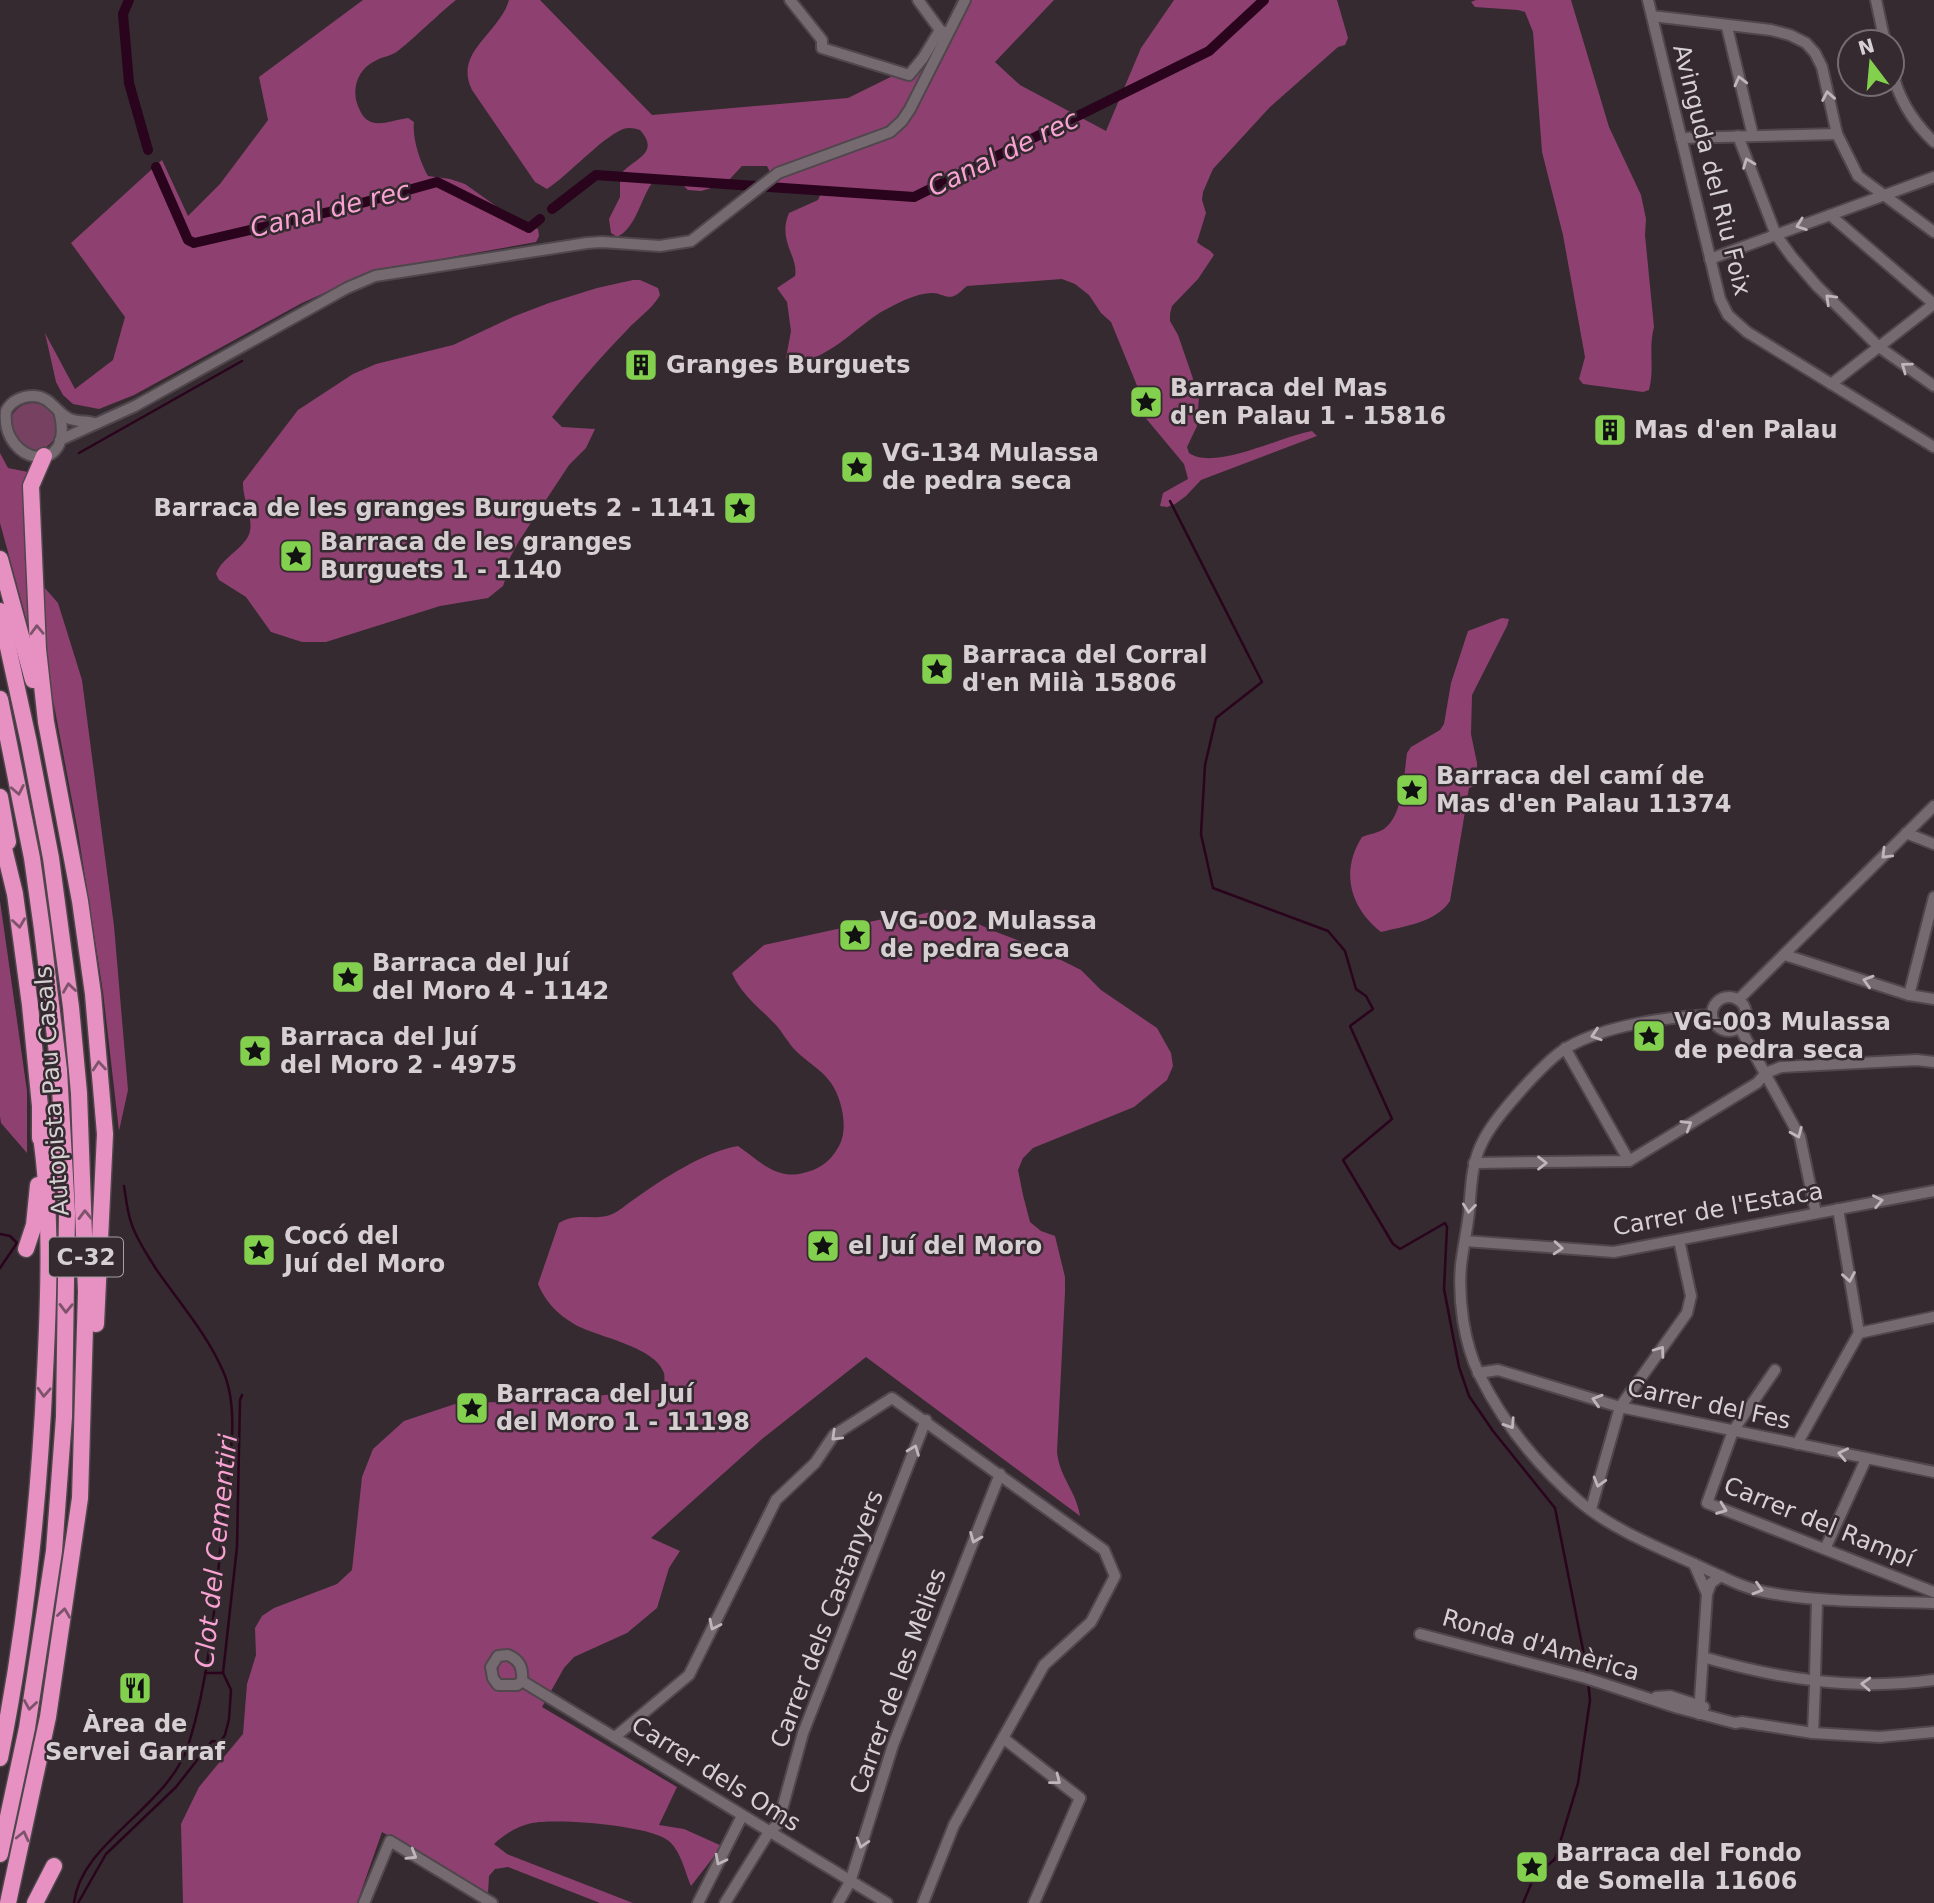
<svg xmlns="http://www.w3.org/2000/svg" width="1934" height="1903" font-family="'DejaVu Sans',sans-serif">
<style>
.green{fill:#774261}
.forest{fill:#8e4170}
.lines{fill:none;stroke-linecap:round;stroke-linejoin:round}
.stream{stroke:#2a041d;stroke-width:2.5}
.canal{stroke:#2a041d;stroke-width:10}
.minor-casing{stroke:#4f474c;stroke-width:14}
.highway-casing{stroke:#4f474c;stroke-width:19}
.minor{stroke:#766a71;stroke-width:10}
.highway{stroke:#e790c2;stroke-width:16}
.oneway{stroke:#beb6ba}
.oneway2{stroke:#7c536a}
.labels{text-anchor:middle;stroke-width:5;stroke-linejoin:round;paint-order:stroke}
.shield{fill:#342a2f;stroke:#a59ea2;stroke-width:2}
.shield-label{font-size:23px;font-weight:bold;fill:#d6d0d3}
.street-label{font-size:24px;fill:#d6d0d3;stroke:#342a2f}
.poi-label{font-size:24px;font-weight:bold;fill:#d6d0d3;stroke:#342a2f;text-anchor:start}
.water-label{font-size:26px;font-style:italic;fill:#f9a2d3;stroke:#342a2f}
</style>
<rect width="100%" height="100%" fill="#342a2f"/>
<circle class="green" cx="33" cy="427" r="24"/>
<g class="forest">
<path d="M363 0H456C436 16 419 34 399 50 393 56 383 56 375 61 358 69 351 89 358 106 368 133 386 121 408 118L414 122C412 138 420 162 428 176L450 179 465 184 510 216 538 229 539 236 536 242 373 271 302 303 134 395 99 409 73 404 63 395 56 382 45 333 75 389 113 360 125 317 71 243 162 160 188 216 220 184 268 120 259 77Z"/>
<path d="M509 0H540L652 115 848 98 929 58 957 0H1054L995 62 1020 85 1106 131 1141 48 1174 0H1337L1348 38 1345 45 1338 47 1270 107 1213 169 1203 192 1202 200 1206 213 1197 242C1203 248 1209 248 1214 255L1198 279 1172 306 1170 314V321L1178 335 1199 396 1197 426 1187 447 1189 453C1213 470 1275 440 1303 433L1312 431 1317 436 1201 480 1186 496 1175 504 1167 507 1160 506 1163 493 1188 479 1184 464 1144 416 1138 388 1111 322 1101 313 1089 295 1075 284 1062 279 967 286C963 289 959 294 954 296 947 299 940 293 933 293 915 293 896 304 881 312 855 328 825 363 792 362L786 358 791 331 787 302 777 288 795 276C799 257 777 241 789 213L818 200 821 193 818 188 781 189 776 184 767 166H742L728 181 721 185 701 191 688 190C642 144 649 223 617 237L611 233 609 219 620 197V175C634 158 661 154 640 130 634 128 629 127 623 129 600 139 571 173 547 189L535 182 472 90C453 52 500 33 509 0Z"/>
<path d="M1476 0H1571L1609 127 1641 195 1646 219 1645 235 1654 327C1648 350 1655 367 1649 390L1643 392 1583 384 1579 379 1585 357 1563 235 1542 152 1533 32 1525 12 1518 10 1475 7 1471 2Z"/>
<path d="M633 280H640L658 288 660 295C653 308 637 319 627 330 600 358 575 386 552 417L562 427 595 429 586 448 569 465 519 541 506 565 508 572 503 586 488 598 440 606 326 642H302L271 632 246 597 219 580 216 574C222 557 247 547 250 531 253 516 242 498 243 482L298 410 353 374 376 364 453 345 515 316 549 303 597 288Z"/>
<polygon points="0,453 8,468 28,472 26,510 29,570 58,603 82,680 114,926 128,1090 119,1131 103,992 78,832 54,705 29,629 0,523"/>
<path d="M1502 618 1509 619 1507 626 1472 695 1471 734 1477 763V785L1469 788 1450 901C1435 923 1405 926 1381 932 1350 908 1340 871 1362 837 1369 834 1378 833 1384 829 1403 816 1404 774 1407 753L1411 747 1440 730 1444 724 1451 683 1468 631Z"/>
<polygon points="0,901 27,1091 27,1153 1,1123 0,1116"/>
<path d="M939 910 952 911 991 930 1031 945 1081 970 1101 990 1157 1028 1171 1053 1173 1066 1167 1080 1134 1107 1033 1148 1023 1158 1018 1170 1023 1195 1030 1222 1041 1231 1055 1236 1065 1277V1292L1057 1452C1060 1479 1076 1490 1080 1516L866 1357 762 1439 651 1538 680 1551 669 1568 657 1608 627 1633 574 1657 564 1668 542 1707 677 1787 659 1825 684 1829 722 1846 691 1886C685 1872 681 1852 670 1842 654 1825 555 1818 532 1823 517 1826 505 1834 494 1844L507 1854 633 1903H600L508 1867 495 1869 489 1876 488 1893 382 1832 357 1903H183L181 1824 199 1787 243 1734 247 1684 256 1655 255 1628 262 1616 274 1608 337 1584 352 1570 362 1477 373 1449 404 1421 458 1403 547 1401 664 1389C664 1384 665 1377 664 1373 655 1346 596 1337 574 1324 557 1314 545 1301 538 1284L559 1223C578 1212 591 1221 610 1215 620 1211 625 1205 633 1200 661 1180 705 1151 738 1146 757 1159 774 1178 799 1174 819 1170 831 1162 840 1144 848 1127 842 1099 831 1083 822 1070 807 1062 796 1051 788 1043 783 1033 776 1025 760 1008 741 995 732 973L764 945 892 917H909Z"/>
</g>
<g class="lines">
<g class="stream">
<polyline points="79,453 242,361"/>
<polyline points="1170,501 1262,682 1216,718 1205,765 1201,834 1213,888 1328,931 1345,951 1356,989 1366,996 1373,1009 1350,1026 1392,1119 1343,1160 1393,1244 1400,1249 1445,1223 1447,1227 1444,1289 1459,1367 1469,1396 1493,1431 1555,1508 1588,1675"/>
<polyline points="0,1234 10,1236 17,1243 0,1268"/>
<polyline points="205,1673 223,1673"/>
<path d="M74 1903C81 1841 169 1808 189 1743 212 1668 216 1589 224 1512 228 1470 241 1411 223 1371 207 1334 179 1302 156 1269 147 1254 136 1239 131 1222 127 1211 126 1198 124 1186"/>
<polyline points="78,1903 106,1854 176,1787 212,1741 220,1742 225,1735 229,1719 231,1690 223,1673 237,1547 240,1400 242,1395"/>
<polyline points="1523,1903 1534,1877 1555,1859 1578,1783 1590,1700 1588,1681"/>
</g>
<g class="canal">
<polyline points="129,0 123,14 129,83 148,150"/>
<polyline points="156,167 188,240 194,243 333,211 437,182 529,228 540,219"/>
<polyline points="552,209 596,175 914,197 1209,51 1264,0"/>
</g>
<defs>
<g id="minor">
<polyline points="790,0 822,40 822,48 909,75 923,58 940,30"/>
<polyline points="918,0 940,30 946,33"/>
<polyline points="1648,0 1720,299 1728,315 1747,332 1934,447"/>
<polyline points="1876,0 1885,42"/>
<polyline points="1652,16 1771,30 1790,35 1806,43 1815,53 1822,67 1837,134 1858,176 1934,232"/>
<polyline points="1727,27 1753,136"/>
<path d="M1892 70C1898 98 1913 122 1934 142"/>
<polyline points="1738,136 1776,235 1792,257 1817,286 1879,347 1934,386"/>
<polyline points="1681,138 1837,134"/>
<polyline points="1830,215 1934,304"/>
<polyline points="1710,259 1934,177"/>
<polyline points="1831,384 1934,304"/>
<path d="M59 411C77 479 0 465 6 411 11 401 22 396 33 396 50 396 55 411 68 418 75 422 86 421 94 423"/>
<polyline points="60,440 135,406 347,288 375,276 587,243 602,242 660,246 691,241 778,173 890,132 902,121 910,109 965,0"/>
<polyline points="1906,833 1934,844"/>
<polyline points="1785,955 1909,995 1934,999"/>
<polyline points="1909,995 1934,897"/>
<circle cx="1729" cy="1014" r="17"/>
<polyline points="1738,1000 1934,806"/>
<path d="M1711 1015C1666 1017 1607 1025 1568 1047 1546 1059 1494 1118 1483 1141 1471 1163 1471 1189 1469 1213 1467 1230 1463 1248 1461 1265 1458 1300 1464 1343 1479 1374 1503 1423 1539 1467 1580 1502 1615 1531 1660 1548 1701 1567 1721 1576 1743 1588 1765 1592 1820 1603 1878 1601 1934 1603"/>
<polyline points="1740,1028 1800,1137 1816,1213"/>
<polyline points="1565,1048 1629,1161"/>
<polyline points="1474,1163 1629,1161 1757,1083 1766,1073 1781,1067 1917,1060 1934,1062"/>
<polyline points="1465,1241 1614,1252 1934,1191"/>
<polyline points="1859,1333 1934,1317"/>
<polyline points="1775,1370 1733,1431 1707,1503 1934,1592"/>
<polyline points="1478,1373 1498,1370 1620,1407 1934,1472"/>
<polyline points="1797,1444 1859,1333 1838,1209"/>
<polyline points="1591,1509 1620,1407 1687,1313 1691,1296 1679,1240"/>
<polyline points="1825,1549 1866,1459"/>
<polyline points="1694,1564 1707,1594"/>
<polyline points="1420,1634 1586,1678 1678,1708 1735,1723 1742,1722 1813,1733 1880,1737 1934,1732"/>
<path d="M508 1655C520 1660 523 1668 522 1681L517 1685H498L493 1678 491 1667 498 1656Z"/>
<path d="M1703 1657C1779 1679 1855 1691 1934 1680"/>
<polyline points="1815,1676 1817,1601"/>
<polyline points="522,1681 887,1903"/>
<polyline points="1656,1697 1670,1696 1704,1707"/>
<polyline points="1699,1714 1707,1594 1711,1583 1721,1576"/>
<polyline points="1813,1733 1815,1686"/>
<polyline points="615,1737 689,1675 776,1500 815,1463 834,1435 892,1398 1104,1550 1115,1576 1091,1622 1044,1665 954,1825 923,1903"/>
<polyline points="1003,1738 1080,1798 1034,1903"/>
<polyline points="364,1903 390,1841 492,1903"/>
<polyline points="698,1903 742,1816"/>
<polyline points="725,1903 769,1832 778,1824 803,1733 926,1420"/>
<polyline points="838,1903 850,1882 893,1745 1000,1474"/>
</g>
<g id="highway">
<polyline points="44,456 31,486 38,649 46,722 80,901 93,994 105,1134 96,1324"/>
<polyline points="0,559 33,680"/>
<polyline points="0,611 29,743 51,858 71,1007 79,1093 86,1292 80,1498 48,1717 8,1903"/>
<polyline points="0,699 32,858 42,929 59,1070 67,1213 64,1417 54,1551 27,1728 0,1854"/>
<polyline points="0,797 8,842"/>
<polyline points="0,832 15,894 30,1005 40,1106 40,1138"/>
<polyline points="26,1249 34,1225 38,1185"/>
<path d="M0 1758C26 1630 39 1503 45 1373 49 1292 52 1209 40 1129"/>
<polyline points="35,1903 54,1866"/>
</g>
</defs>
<use href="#minor" class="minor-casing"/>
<use href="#highway" class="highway-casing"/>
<use href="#minor" class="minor"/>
<use href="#highway" class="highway"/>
</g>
<defs><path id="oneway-chevron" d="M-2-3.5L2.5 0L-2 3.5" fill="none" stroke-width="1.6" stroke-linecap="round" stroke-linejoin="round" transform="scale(1.75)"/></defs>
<g class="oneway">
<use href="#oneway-chevron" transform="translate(1740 81) rotate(-104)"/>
<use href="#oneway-chevron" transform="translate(1828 96) rotate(-100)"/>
<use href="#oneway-chevron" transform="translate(1748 163) rotate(-111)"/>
<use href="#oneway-chevron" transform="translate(1801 225) rotate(160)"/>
<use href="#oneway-chevron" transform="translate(1830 299) rotate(-136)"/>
<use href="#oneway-chevron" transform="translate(1906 367) rotate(-144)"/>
<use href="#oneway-chevron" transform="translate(1886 854) rotate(135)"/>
<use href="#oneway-chevron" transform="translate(1868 981) rotate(-163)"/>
<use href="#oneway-chevron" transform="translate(1596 1035) rotate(162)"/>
<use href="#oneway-chevron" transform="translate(1687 1125) rotate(-31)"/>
<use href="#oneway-chevron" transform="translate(1797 1133) rotate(67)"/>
<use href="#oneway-chevron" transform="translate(1542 1163)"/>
<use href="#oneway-chevron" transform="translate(1878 1201) rotate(-11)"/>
<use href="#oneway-chevron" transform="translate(1469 1208) rotate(96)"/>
<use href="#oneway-chevron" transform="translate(1558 1248) rotate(4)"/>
<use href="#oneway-chevron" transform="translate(1849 1277) rotate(80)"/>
<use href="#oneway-chevron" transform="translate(1660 1351) rotate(-54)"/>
<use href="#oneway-chevron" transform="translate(1597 1400) rotate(-163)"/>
<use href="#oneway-chevron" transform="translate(1510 1424) rotate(57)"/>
<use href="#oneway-chevron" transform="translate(836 1436) rotate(136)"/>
<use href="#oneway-chevron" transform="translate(914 1450) rotate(-69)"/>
<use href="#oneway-chevron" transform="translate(1843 1454) rotate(-168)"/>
<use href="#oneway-chevron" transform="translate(1599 1482) rotate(106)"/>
<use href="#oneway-chevron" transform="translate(1722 1509) rotate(21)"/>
<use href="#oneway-chevron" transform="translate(975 1538) rotate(112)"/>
<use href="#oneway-chevron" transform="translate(1758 1589) rotate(17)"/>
<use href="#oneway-chevron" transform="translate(714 1625) rotate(116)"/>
<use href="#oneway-chevron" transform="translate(1866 1684) rotate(-177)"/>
<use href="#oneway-chevron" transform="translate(1056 1780) rotate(38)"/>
<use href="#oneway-chevron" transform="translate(862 1843) rotate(107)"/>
<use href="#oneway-chevron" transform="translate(412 1855) rotate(31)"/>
<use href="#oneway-chevron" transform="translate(720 1860) rotate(117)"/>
</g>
<g class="oneway2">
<use href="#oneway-chevron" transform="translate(37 630) rotate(-92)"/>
<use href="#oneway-chevron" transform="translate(18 790) rotate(79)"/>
<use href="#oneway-chevron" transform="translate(19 923) rotate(82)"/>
<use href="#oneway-chevron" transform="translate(69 988) rotate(-98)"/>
<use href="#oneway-chevron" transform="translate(99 1066) rotate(-95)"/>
<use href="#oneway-chevron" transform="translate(85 1215) rotate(-91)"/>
<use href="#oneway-chevron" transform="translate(66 1308) rotate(91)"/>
<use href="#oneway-chevron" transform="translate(44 1392) rotate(93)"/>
<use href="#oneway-chevron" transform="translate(64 1613) rotate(-82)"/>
<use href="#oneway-chevron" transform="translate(30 1705) rotate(99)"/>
<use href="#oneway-chevron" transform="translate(23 1836) rotate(-77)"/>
</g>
<defs>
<symbol id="building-square" viewBox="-11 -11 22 22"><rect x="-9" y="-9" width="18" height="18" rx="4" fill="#83d04f" stroke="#342a2f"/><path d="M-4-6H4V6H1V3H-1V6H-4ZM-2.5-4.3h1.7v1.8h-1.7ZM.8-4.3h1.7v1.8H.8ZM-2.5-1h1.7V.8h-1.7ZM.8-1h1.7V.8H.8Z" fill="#111"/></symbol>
<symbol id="sight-square" viewBox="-11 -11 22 22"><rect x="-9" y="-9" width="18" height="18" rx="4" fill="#83d04f" stroke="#342a2f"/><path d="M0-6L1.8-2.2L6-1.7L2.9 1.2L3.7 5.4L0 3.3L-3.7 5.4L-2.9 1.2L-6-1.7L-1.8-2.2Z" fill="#111"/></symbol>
<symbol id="restaurant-square" viewBox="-11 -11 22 22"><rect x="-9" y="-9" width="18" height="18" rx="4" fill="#83d04f" stroke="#342a2f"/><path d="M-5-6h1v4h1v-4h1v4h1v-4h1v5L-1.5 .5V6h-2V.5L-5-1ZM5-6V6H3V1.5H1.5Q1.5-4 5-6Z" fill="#111"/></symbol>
</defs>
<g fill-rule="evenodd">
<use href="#building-square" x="622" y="346" width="38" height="38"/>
<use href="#sight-square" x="1127" y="383" width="38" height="38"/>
<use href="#building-square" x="1591" y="411" width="38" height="38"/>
<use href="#sight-square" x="838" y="448" width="38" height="38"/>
<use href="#sight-square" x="721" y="489" width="38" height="38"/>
<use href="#sight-square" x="277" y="537" width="38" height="38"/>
<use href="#sight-square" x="918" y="650" width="38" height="38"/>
<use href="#sight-square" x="1393" y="771" width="38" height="38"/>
<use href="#sight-square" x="836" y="916" width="38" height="38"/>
<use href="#sight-square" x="329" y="958" width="38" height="38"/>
<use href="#sight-square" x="1630" y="1017" width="38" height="38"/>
<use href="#sight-square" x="236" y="1032" width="38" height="38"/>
<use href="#sight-square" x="804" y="1227" width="38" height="38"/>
<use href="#sight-square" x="240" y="1231" width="38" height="38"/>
<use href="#sight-square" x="453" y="1389" width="38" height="38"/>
<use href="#restaurant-square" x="116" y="1669" width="38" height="38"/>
<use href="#sight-square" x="1513" y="1848" width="38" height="38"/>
</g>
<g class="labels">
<rect class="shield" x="49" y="1237.5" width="74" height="39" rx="5"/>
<g class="shield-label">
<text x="86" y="1265">C-32</text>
</g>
<g class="street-label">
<text transform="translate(1712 170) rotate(76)" y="8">Avinguda del Riu Foix</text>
<text transform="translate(52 1091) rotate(-94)" y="8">Autopista Pau Casals</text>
<text transform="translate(1718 1209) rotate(-10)" y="8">Carrer de l'Estaca</text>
<text transform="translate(1709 1404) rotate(12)" y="8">Carrer del Fes</text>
<text transform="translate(1819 1522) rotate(22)" y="8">Carrer del Rampí</text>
<text transform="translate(827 1619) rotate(-69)" y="8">Carrer dels Castanyers</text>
<text transform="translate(1541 1645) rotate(16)" y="8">Ronda d'Amèrica</text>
<text transform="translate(898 1681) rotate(-70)" y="8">Carrer de les Mèlies</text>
<text transform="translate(716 1774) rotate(32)" y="8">Carrer dels Oms</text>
</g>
<g class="poi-label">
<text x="666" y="373">Granges Burguets</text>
<text x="1170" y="396">Barraca del Mas<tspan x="1170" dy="28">d'en Palau 1 - 15816</tspan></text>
<text x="1634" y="438">Mas d'en Palau</text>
<text x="882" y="461">VG-134 Mulassa<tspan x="882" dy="28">de pedra seca</tspan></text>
<text x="716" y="516" text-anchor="end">Barraca de les granges Burguets 2 - 1141</text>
<text x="320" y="550">Barraca de les granges<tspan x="320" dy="28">Burguets 1 - 1140</tspan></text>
<text x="962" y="663">Barraca del Corral<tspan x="962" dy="28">d'en Milà 15806</tspan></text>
<text x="1436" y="784">Barraca del camí de<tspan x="1436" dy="28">Mas d'en Palau 11374</tspan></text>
<text x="880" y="929">VG-002 Mulassa<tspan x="880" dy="28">de pedra seca</tspan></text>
<text x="372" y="971">Barraca del Juí<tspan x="372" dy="28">del Moro 4 - 1142</tspan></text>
<text x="1674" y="1030">VG-003 Mulassa<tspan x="1674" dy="28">de pedra seca</tspan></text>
<text x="280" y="1045">Barraca del Juí<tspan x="280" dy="28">del Moro 2 - 4975</tspan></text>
<text x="284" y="1244">Cocó del<tspan x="284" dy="28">Juí del Moro</tspan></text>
<text x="848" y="1254">el Juí del Moro</text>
<text x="496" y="1402">Barraca del Juí<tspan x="496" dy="28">del Moro 1 - 11198</tspan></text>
<text x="135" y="1732" text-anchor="middle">Àrea de<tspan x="135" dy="28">Servei Garraf</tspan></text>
<text x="1556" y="1861">Barraca del Fondo<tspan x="1556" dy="28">de Somella 11606</tspan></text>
</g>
<g class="water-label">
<text transform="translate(1003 153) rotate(-26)" y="9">Canal de rec</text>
<text transform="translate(330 209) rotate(-14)" y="9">Canal de rec</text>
<text transform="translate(216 1551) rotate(-84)" y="9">Clot del Cementiri</text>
</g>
</g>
<g transform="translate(1871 63) rotate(344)"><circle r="33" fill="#342a2f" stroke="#756c71" stroke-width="2"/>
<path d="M0-5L12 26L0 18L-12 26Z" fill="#83d04f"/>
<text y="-10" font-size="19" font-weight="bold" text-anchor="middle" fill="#d6d0d3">N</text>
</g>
</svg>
